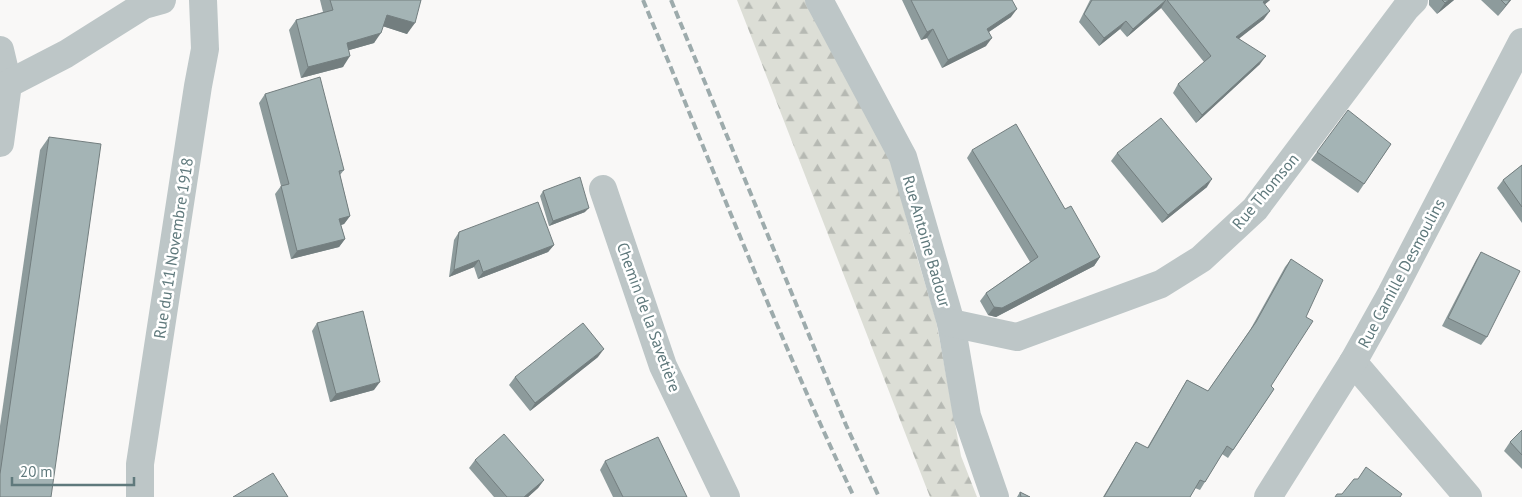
<svg xmlns="http://www.w3.org/2000/svg" width="1522" height="497" font-family="'PT Sans',sans-serif">
<style>
.forest{fill:url(#forest-firs)}
.lines{fill:none;stroke-linecap:round;stroke-linejoin:round}
.minor{stroke:#bdc6c7;stroke-width:28}
.tertiary{stroke:#bdc6c7;stroke-width:28}
.rail{stroke:#9dabac;stroke-width:4;stroke-dasharray:8 4;stroke-linecap:butt}
.wall{fill:#8d9b9c}
.shaded-wall{fill:#737e7f}
.building{fill:#a4b4b5;stroke:#737e7f}
.labels{text-anchor:middle;stroke-width:5;stroke-linejoin:round;paint-order:stroke}
.street-label{font-size:16px;fill:#5f797c;stroke:#fff}
</style>
<defs>
<pattern id="forest-firs" width="22" height="20" patternUnits="userSpaceOnUse" patternTransform="scale(1.25)"><rect width="22" height="20" fill="#dcded6"/><path d="M5 1l3.5 6h-7zM16 11l3.5 6h-7z" fill="#b6b9b3"/></pattern>
</defs>
<rect width="100%" height="100%" fill="#f9f8f7"/>
<polygon class="forest" points="737,0 807,0 893,167 914,247 936,320 961,456 977,497 930,497"/>
<g class="lines">
<g class="minor">
<polyline points="819,0 903,157 951,323 967,416 995,497"/>
<polyline points="0,50 8,84"/>
<polyline points="0,143 8,84 66,54 144,5 162,0"/>
<polyline points="603,189 663,366 726,497"/>
<polyline points="951,323 1017,337 1161,284 1201,259 1255,209 1406,8 1414,0"/>
<polyline points="1353,362 1468,497"/>
<polyline points="1268,497 1353,362 1391,294 1522,42"/>
</g>
<polyline class="tertiary" points="140,497 140,464 198,86 205,49 203,0"/>
<g class="rail">
<path d="M643 0C712 166 777 334 854 497"/>
<polyline points="671,0 846,425 879,497"/>
</g>
</g>
<g class="wall">
<polygon points="320,0 421,0 407,34 383,26 374,43 349,50 343,67 301,78 289,30 296,20 323,12"/>
<polygon points="902,0 1012,0 1011,17 989,32 986,46 942,68 927,38 921,40"/>
<polygon points="1090,0 1270,0 1265,4 1264,19 1239,38 1260,64 1196,123 1173,93 1178,84 1204,62 1161,8 1127,37 1120,29 1099,46 1079,22"/>
<polygon points="1429,0 1454,0 1437,14 1429,5"/>
<polygon points="1481,0 1511,0 1498,16"/>
<polygon points="265,94 344,170 340,175 350,216 344,224 341,225 345,239 339,247 291,259 275,194 281,186 259,103"/>
<polygon points="49,137 0,497 0,426 40,150"/>
<polygon points="1391,144 1358,193 1311,160 1317,152"/>
<polygon points="972,150 1065,209 1100,257 1094,266 996,317 988,315 980,301 986,293 1030,262 967,158"/>
<polygon points="1117,153 1207,187 1162,223 1111,161"/>
<polygon points="1522,165 1522,223 1497,188 1503,180"/>
<polygon points="543,191 585,212 549,226 540,196"/>
<polygon points="459,232 554,245 548,252 478,279 474,267 449,277 454,240"/>
<polygon points="1481,252 1487,337 1481,345 1442,326 1476,260"/>
<polygon points="1291,259 1271,386 1274,389 1228,458 1222,454 1200,490 1195,488 1190,497 1103,497 1131,450 1136,442 1147,448 1182,388 1187,380 1208,391 1250,330 1285,267"/>
<polygon points="317,323 374,390 330,402 312,331"/>
<polygon points="598,357 530,411 509,385 515,377"/>
<polygon points="1522,430 1522,469 1504,451 1510,442"/>
<polygon points="475,460 544,480 538,488 528,497 494,497 469,468"/>
<polygon points="605,461 687,497 613,497 600,470"/>
<polygon points="1020,492 1030,497 1017,497"/>
</g>
<g class="shaded-wall">
<polygon points="1166,0 1161,8 1127,37 1133,29"/>
<polygon points="1266,0 1270,0 1258,10 1263,2"/>
<polygon points="1449,0 1454,0 1437,14 1445,3"/>
<polygon points="1510,0 1511,0 1498,16 1506,5"/>
<polygon points="1017,9 1011,17 981,37 987,29"/>
<polygon points="1270,11 1264,19 1231,45 1236,37"/>
<polygon points="387,15 415,23 407,34 379,25"/>
<polygon points="1126,21 1120,29 1099,46 1104,38"/>
<polygon points="933,29 927,38 921,40 927,32"/>
<polygon points="381,33 374,43 339,53 347,43"/>
<polygon points="992,38 986,46 942,68 948,60"/>
<polygon points="350,56 343,67 301,78 308,67"/>
<polygon points="1266,56 1260,64 1196,123 1202,115"/>
<polygon points="1212,179 1207,187 1162,223 1168,215"/>
<polygon points="589,208 585,212 549,226 553,221"/>
<polygon points="350,216 344,224 334,227 339,219"/>
<polygon points="345,239 339,247 291,259 297,251"/>
<polygon points="554,245 548,252 478,279 483,272"/>
<polygon points="1100,257 1094,266 996,317 988,315 994,307"/>
<polygon points="479,260 474,267 449,277 454,270"/>
<polygon points="604,349 598,357 530,411 535,403"/>
<polygon points="380,382 374,390 330,402 336,394"/>
<polygon points="544,480 538,488 528,497 524,497"/>
</g>
<g class="building">
<polygon points="330,0 421,0 415,23 387,15 381,33 347,43 350,56 308,67 296,20 333,10"/>
<polygon points="911,0 1012,0 1017,9 987,29 992,38 948,60 933,29 927,32"/>
<polygon points="1092,0 1166,0 1133,29 1126,21 1104,38 1084,14"/>
<polygon points="1167,0 1266,0 1263,2 1270,11 1236,37 1266,56 1202,115 1178,84 1211,56"/>
<polygon points="1442,0 1449,0 1445,3"/>
<polygon points="1501,0 1510,0 1506,5"/>
<polygon points="320,77 344,170 339,171 350,216 339,219 345,239 297,251 281,186 289,184 265,94"/>
<polygon points="1348,110 1391,144 1364,184 1317,152"/>
<polygon points="1161,118 1212,179 1168,215 1117,153"/>
<polygon points="1016,124 1065,209 1071,206 1100,257 1002,308 994,307 986,293 1038,257 972,150"/>
<polygon points="49,137 101,144 51,497 0,497 0,474"/>
<polygon points="1522,165 1522,207 1503,180"/>
<polygon points="580,177 589,208 553,221 543,191"/>
<polygon points="538,202 554,245 483,272 479,260 454,270 459,232"/>
<polygon points="1481,252 1520,271 1487,337 1448,318"/>
<polygon points="1291,259 1323,280 1306,317 1313,321 1271,386 1274,389 1233,450 1227,446 1205,482 1200,480 1190,497 1104,497 1136,442 1148,448 1187,380 1208,391 1256,322"/>
<polygon points="363,311 380,382 336,394 317,323"/>
<polygon points="583,323 604,349 535,403 515,377"/>
<polygon points="1522,430 1522,455 1510,442"/>
<polygon points="504,434 544,480 524,497 507,497 475,460"/>
<polygon points="658,437 687,497 623,497 605,461"/>
<polygon points="1366,467 1402,494 1400,497 1335,497 1337,494 1342,494 1354,479 1358,479"/>
<polygon points="273,473 288,497 233,497"/>
<polygon points="1020,492 1030,497 1021,497"/>
</g>
<g class="labels">
<g class="street-label">
<text transform="translate(1265 191) rotate(-50)" y="6">Rue Thomson</text>
<text transform="translate(927 241) rotate(74)" y="6">Rue Antoine Badour</text>
<text transform="translate(173 248) rotate(-81)" y="6">Rue du 11 Novembre 1918</text>
<text transform="translate(1401 273) rotate(-62)" y="6">Rue Camille Desmoulins</text>
<text transform="translate(649 317) rotate(70)" y="6">Chemin de la Savetière</text>
</g>
</g>
<path d="M12 477v8h122v-8" fill="none" stroke="#5f797c" stroke-width="2.5"/>
<text x="20" y="477" font-size="15" fill="#5f797c" stroke="#ffffff" stroke-width="4" paint-order="stroke">20 m</text>
</svg>
